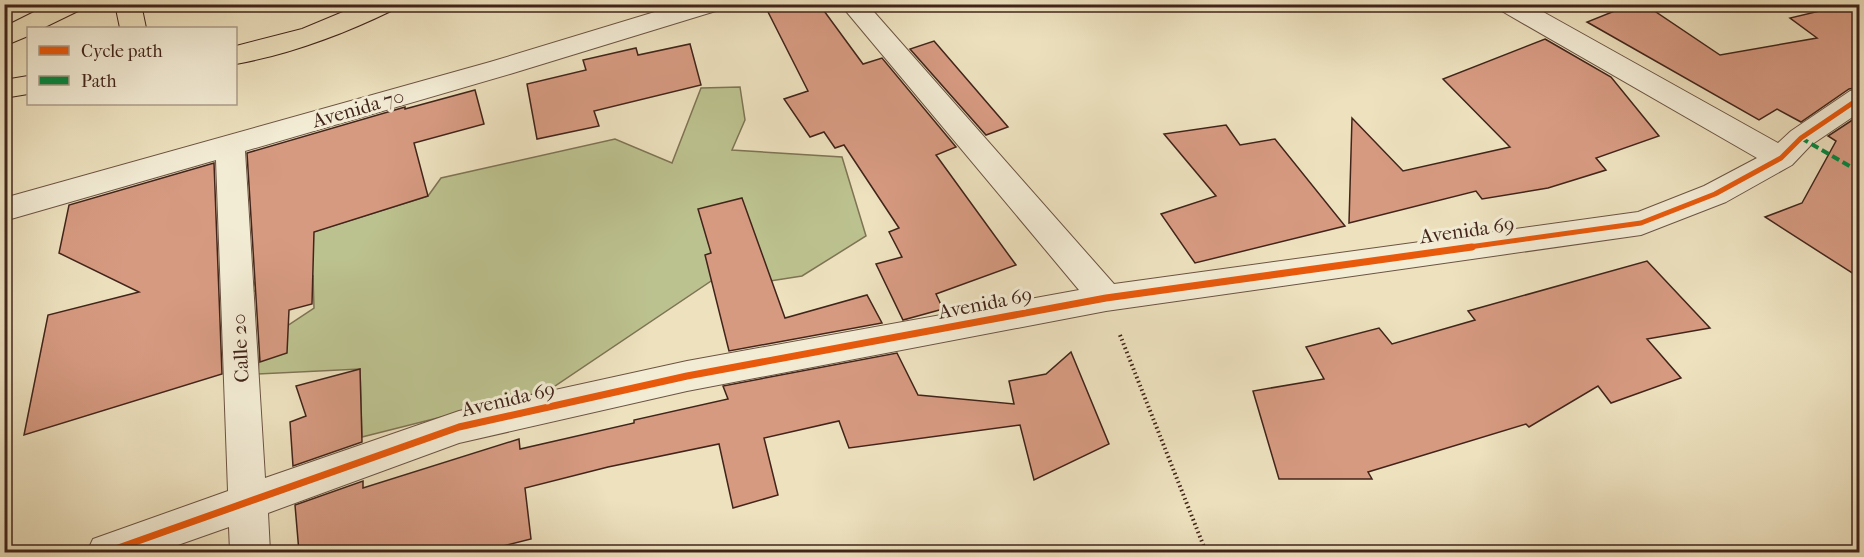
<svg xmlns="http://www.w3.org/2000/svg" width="1864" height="557" font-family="'IM FELL French Canon',serif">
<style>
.green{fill:#bcc28f;stroke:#7e7354;stroke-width:1.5}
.building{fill:#d69a81;stroke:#41241a;stroke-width:1.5}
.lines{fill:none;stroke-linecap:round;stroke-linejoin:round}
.minor-casing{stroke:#6c5343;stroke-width:2}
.trunk-casing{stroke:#41241a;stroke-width:2}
.path{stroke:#41241a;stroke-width:4;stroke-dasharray:1.5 3;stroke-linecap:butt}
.minor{fill:#f3ecd5;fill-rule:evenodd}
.trunk{fill:#ede1be;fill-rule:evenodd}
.quiet{stroke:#00873e;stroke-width:4;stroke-dasharray:8 4;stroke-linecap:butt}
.cycleway-far1-casing{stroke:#f3ecd5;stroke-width:8}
.cycleway-casing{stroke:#f3ecd5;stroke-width:10}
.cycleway-far1{stroke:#e8590c;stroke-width:5}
.cycleway{stroke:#e8590c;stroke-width:7}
.labels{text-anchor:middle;stroke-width:6;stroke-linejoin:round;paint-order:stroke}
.street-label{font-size:20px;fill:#41241a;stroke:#f3ecd5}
</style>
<rect width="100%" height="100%" fill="#ede1be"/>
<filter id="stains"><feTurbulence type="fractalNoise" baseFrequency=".00333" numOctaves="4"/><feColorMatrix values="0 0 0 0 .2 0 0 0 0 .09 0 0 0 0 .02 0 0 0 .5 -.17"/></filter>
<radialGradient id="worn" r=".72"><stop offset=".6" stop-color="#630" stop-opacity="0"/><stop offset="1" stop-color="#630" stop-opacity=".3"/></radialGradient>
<polygon class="green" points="740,87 745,120 732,150 842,157 866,236 802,276 745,285 732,267 549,390 362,437 360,369 258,374 260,344 314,308 313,276 251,292 271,245 428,196 441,178 615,139 672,163 701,88"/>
<g class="building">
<polygon points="764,4 819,4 863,64 882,58 956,147 936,155 1016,265 936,294 943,309 903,320 876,264 902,257 889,232 899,228 844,145 835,148 824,132 810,137 784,99 808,91"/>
<polygon points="1632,4 1644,4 1720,55 1817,38 1790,18 1849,4 1860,4 1860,87 1849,89 1801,122 1777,109 1759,120 1587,22"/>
<polygon points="1545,39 1611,77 1659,136 1596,158 1606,170 1548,188 1482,199 1476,191 1349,223 1352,118 1403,171 1510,147 1443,79"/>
<polygon points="934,41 1008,127 986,135 910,49"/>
<polygon points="690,44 701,85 594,111 599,126 537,139 527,84 586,70 583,60 636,48 638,55"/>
<polygon points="475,90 484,124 414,143 428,196 314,232 312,304 289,310 287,353 260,362 247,153 405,107 405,109"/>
<polygon points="1860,115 1860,278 1765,217 1802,203 1836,141 1828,136"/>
<polygon points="1226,125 1240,145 1275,139 1345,226 1195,263 1161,214 1216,196 1164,134"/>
<polygon points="214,163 222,374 24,435 48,315 139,292 59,253 69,205"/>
<polygon points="742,198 785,318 867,295 882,323 729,351 705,255 711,253 698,209"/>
<polygon points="1647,261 1710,328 1647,339 1681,378 1611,403 1598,386 1529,427 1526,424 1368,472 1372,479 1279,479 1253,391 1324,379 1306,347 1379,328 1392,344 1475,320 1468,311"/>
<polygon points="1071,352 1109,444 1034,480 1020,425 849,448 839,421 764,438 778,495 733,508 719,444 608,467 525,488 531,539 479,552 299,552 295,505 363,481 363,488 519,439 520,449 634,423 634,420 728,399 723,386 897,353 918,395 1014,404 1009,381 1046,374"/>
<polygon points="360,369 362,442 293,466 290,422 306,416 296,386"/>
</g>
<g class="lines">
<defs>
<polygon id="minor" points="681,4 723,4 719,10 510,74 245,151 265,478 459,411 687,361 1079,290 840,4 867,4 1114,284 1638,212 1704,186 1757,158 1500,10 1496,4 1529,4 1778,143 1791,131 1850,91 1860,89 1860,112 1811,145 1792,165 1726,202 1641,235 1106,311 687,391 459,443 268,513 270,552 230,552 229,527 158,552 87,552 93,539 228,491 216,160 4,221 4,198 490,62"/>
<g id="trunk">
<polygon points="50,4 84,4 80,10 43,28 28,28 28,36 4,46 4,27"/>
<polygon points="115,4 141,4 146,28 120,28"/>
<path d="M362 4H397L393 10C344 34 290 54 236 64V46L302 29Z"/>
<polygon points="28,76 28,94 4,98 4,80"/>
</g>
</defs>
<use href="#minor" class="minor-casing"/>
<use href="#trunk" class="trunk-casing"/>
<polyline class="path" points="1120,335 1206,552"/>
<use href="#minor" class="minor"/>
<use href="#trunk" class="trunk"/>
<polyline class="quiet" points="1801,138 1860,172"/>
<defs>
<polyline id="cycleway-far1" points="1462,248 1641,223 1715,194 1781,158 1801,138 1860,98"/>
<polyline id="cycleway" points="107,552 459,427 687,376 1106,298 1472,247"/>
</defs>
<use href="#cycleway-far1" class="cycleway-far1-casing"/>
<use href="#cycleway" class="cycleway-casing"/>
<use href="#cycleway-far1" class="cycleway-far1"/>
<use href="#cycleway" class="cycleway"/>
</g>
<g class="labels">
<g class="street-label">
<text transform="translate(358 108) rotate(-16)" y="7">Avenida 70</text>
<text transform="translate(1467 230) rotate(-8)" y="7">Avenida 69</text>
<text transform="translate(985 303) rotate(-11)" y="7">Avenida 69</text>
<text transform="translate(240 348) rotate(-93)" y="7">Calle 20</text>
<text transform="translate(508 399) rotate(-13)" y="7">Avenida 69</text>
</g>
</g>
<rect width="1864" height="557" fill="none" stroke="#ede1be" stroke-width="24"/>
<rect x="6" y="6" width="1852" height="545" fill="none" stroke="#41241a" stroke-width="3"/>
<rect x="12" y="12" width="1840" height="533" fill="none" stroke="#41241a" stroke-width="1.5"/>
<rect x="27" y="27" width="210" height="78" fill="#f3ecd5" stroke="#ac9c8a" stroke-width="1.5"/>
<rect x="39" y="46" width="30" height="9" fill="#e8590c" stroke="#ac9c8a" stroke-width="1.5"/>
<text x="81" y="57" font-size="18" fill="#41241a">Cycle path</text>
<rect x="39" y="76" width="30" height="9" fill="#00873e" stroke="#ac9c8a" stroke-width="1.5"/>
<text x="81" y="87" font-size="18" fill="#41241a">Path</text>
<rect width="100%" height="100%" filter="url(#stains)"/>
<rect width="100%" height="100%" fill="url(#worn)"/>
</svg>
